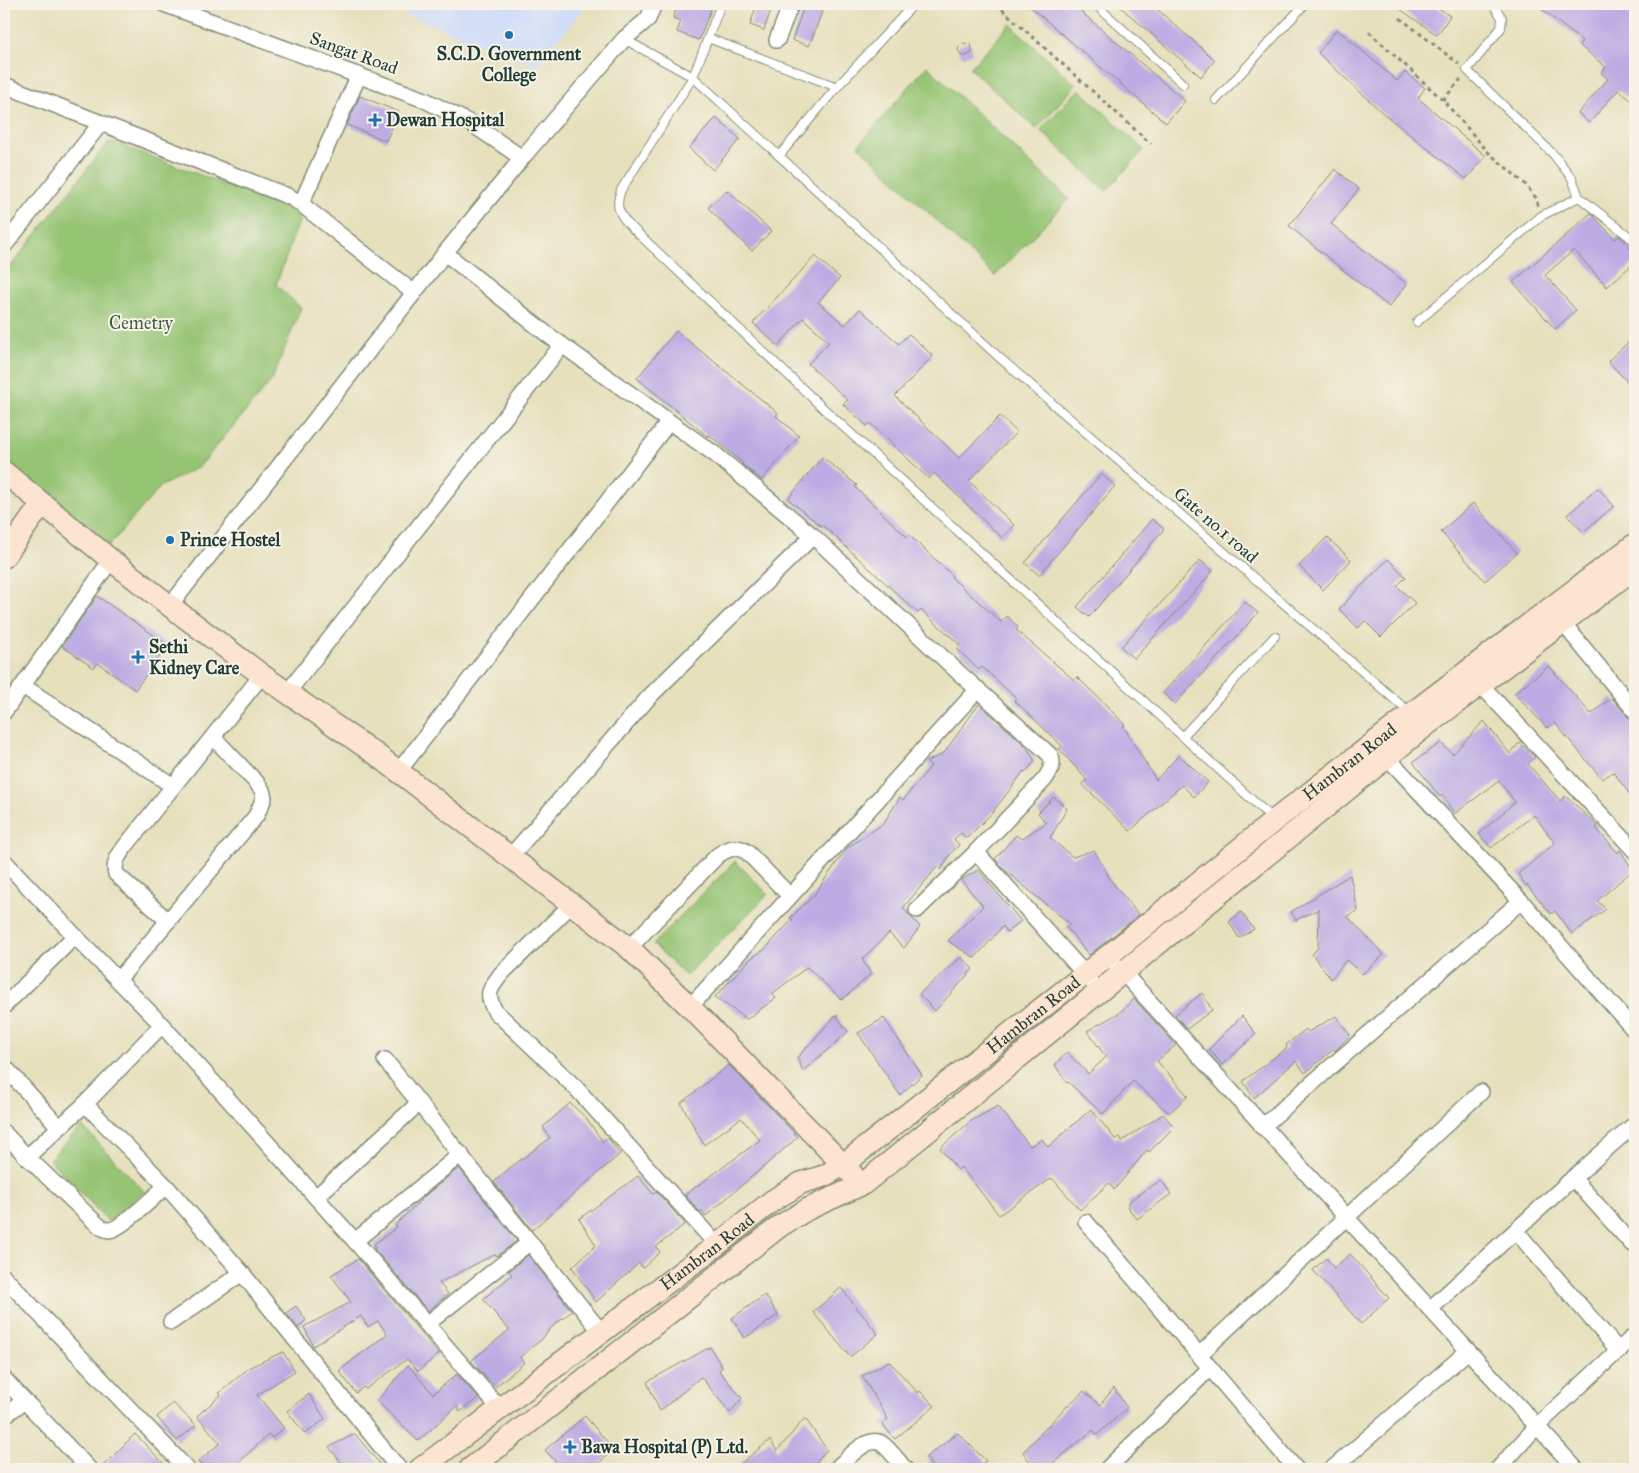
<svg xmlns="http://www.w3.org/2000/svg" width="1639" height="1473" font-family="'IM FELL Great Primer',serif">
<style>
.built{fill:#cddbfa}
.green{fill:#95c473;stroke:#5a8054}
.building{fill:#bcace3}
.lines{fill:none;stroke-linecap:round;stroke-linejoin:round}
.lane-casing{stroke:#838e78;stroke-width:10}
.street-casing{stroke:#838e78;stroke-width:18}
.secondary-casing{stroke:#838e78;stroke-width:24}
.path{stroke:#838e78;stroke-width:3;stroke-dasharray:4 4;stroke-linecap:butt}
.lane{stroke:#fff;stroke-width:8}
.street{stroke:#fff;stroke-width:15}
.secondary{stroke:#fde4d1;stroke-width:21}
.poi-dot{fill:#1f6fb2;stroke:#f7f3e8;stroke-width:2}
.labels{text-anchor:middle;stroke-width:4;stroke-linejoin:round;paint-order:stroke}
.street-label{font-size:18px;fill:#1f3d34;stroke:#f7f3e8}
.poi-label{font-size:18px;font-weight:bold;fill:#1f3d34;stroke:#f7f3e8;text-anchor:start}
.park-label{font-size:18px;fill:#3c5f44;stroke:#f7f3e8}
</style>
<rect width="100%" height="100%" fill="#f7f3e8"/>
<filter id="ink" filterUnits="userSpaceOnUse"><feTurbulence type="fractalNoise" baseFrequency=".02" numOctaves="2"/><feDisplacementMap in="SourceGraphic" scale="10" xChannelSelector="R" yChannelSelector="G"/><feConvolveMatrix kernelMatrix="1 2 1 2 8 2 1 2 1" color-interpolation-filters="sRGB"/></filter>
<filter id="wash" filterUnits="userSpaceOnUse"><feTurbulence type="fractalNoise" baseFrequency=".0096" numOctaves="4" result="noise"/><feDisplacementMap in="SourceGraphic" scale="20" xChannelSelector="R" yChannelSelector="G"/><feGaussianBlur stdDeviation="1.12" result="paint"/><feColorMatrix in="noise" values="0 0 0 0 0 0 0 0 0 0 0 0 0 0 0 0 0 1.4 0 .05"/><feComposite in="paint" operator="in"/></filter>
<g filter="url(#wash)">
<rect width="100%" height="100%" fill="#e7e0bd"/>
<polygon class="built" points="379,4 587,4 536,66"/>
<g class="green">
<polygon points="1010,24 1076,85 1036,129 970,68"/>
<polygon points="927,66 1069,199 995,276 858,146"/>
<polygon points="1079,89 1144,150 1106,191 1040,130"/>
<polygon points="109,141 302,213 276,285 301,308 272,380 199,467 161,486 108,547 4,460 4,275"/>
<polygon points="735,861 768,894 686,976 653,944"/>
<polygon points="82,1126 144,1191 110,1223 49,1159"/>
</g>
<g id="blocks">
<g class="building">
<polygon points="678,4 713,4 699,40 677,32 681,21 673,18"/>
<polygon points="757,4 773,4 764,30 750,25"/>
<polygon points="805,4 825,4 809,46 792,40"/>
<polygon points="1027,4 1072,4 1185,101 1166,123"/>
<polygon points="1117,4 1151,4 1215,60 1201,77"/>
<polygon points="1393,4 1432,4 1450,16 1437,35"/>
<polygon points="1535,4 1635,4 1635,103 1618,90 1589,123 1578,113 1608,79 1601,73 1606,67 1579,45 1582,41"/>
<polygon points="1337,29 1397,81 1405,72 1425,88 1418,98 1486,156 1466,179 1385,115 1318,53"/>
<polygon points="965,43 971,44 972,50 972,53 964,57 961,55 958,50 959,46"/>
<polygon points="360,96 399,112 386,141 347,125"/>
<polygon points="716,118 740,139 713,170 689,148"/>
<polygon points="1335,169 1359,189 1331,224 1407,284 1389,307 1289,226"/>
<polygon points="727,190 771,231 752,251 708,208"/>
<polygon points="1591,213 1615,239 1619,236 1621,237 1635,253 1635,262 1607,287 1574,250 1545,275 1576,310 1555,329 1513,282"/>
<polygon points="815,256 840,278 818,302 845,325 860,309 899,344 909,334 933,356 895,396 959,458 1000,416 1017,432 969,481 1014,525 1002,538 934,473 929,479 870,423 867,426 843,404 848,400 808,364 829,342 803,318 778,346 753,323"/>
<polygon points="676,331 778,413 776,416 799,436 762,480 742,464 743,463 709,435 708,437 637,378"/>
<polygon points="1635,336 1635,390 1608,361"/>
<polygon points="822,457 857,485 855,487 907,537 909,535 952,575 951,577 1001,622 1007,616 1018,627 1016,630 1074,680 1077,677 1107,706 1125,725 1123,726 1156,780 1179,755 1208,782 1194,797 1182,785 1130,831 1082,784 1087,780 1059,749 1062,746 1014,700 1016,698 982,667 979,670 957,649 960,645 921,610 918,613 822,525 821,526 788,499"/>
<polygon points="1101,474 1115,486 1039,575 1025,563"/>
<polygon points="1598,488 1614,506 1583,532 1567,515"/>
<polygon points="1473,503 1517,553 1485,581 1441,532"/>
<polygon points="1152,519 1164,529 1089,617 1077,607"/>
<polygon points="1327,537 1351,560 1323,590 1299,566"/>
<polygon points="1388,559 1406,577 1397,586 1415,603 1381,637 1365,621 1358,628 1339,609"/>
<polygon points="1200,560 1213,571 1134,659 1121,647"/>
<polygon points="97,596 168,645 135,690 98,663 94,668 62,646"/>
<polygon points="1245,602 1258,613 1175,704 1163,693"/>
<polygon points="1549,666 1591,714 1612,698 1628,717 1635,721 1635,801 1613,772 1602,779 1555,723 1547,728 1514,693"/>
<polygon points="979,704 1026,746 1035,761 1025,773 1024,771 992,813 967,838 961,833 954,839 959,845 951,853 941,870 938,866 903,908 920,927 904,948 889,933 862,959 871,974 842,1000 807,967 772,994 776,998 747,1019 715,997 750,959 764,950 793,919 790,918 814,895 847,848 883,824 900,797 903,800 931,766 926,762 944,753"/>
<polygon points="1484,721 1510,754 1519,743 1531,753 1535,757 1528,764 1560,801 1565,796 1575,805 1598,826 1596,828 1618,853 1620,850 1633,870 1597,901 1606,909 1572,934 1555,911 1551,914 1527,885 1526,886 1518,874 1555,843 1534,815 1491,848 1479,834 1515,802 1499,781 1454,814 1442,794 1440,797 1413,762 1441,743 1453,754"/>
<polygon points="1054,797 1067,809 1050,838 1073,857 1094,850 1111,881 1139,915 1089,955 1066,927 1070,924 1002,868 995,859 1016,835 1021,839 1046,823 1038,813"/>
<polygon points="978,870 1021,921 1007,932 1003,926 975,958 948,941 983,906 961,880"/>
<polygon points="1350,875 1358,911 1347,916 1384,955 1362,974 1346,960 1331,979 1312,954 1318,948 1319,909 1296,920 1291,912"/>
<polygon points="1241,912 1254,929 1239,938 1229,922"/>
<polygon points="961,957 973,969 935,1011 919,994"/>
<polygon points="1202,993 1212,1010 1187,1029 1175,1015"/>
<polygon points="1134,999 1176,1045 1157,1061 1188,1096 1169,1113 1133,1081 1103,1114 1068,1082 1067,1083 1055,1065 1067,1052 1088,1074 1106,1057 1087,1031 1119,1013"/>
<polygon points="836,1015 848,1032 803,1071 797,1058"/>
<polygon points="1242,1016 1256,1034 1222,1065 1209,1049"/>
<polygon points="1336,1016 1350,1035 1341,1045 1335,1051 1334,1049 1305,1073 1296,1061 1254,1098 1243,1081 1287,1048 1286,1045 1306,1029 1308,1032"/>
<polygon points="884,1018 922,1075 900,1095 858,1033"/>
<polygon points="729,1065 798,1137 706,1216 702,1211 700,1212 685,1195 760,1140 741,1118 704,1145 681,1103"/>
<polygon points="570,1103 586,1118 603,1142 608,1138 620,1154 532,1230 494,1182 511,1167 550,1138 543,1127"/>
<polygon points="998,1106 1030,1146 1042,1139 1048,1147 1091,1109 1115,1139 1120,1137 1122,1141 1163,1114 1174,1127 1149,1152 1147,1150 1114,1190 1109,1183 1080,1210 1052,1178 999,1215 961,1167 958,1170 940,1148 971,1121"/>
<polygon points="459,1168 517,1241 497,1256 495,1254 439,1283 448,1294 428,1311 374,1249 376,1248 373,1245 397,1227 395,1225 428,1193"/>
<polygon points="638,1176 653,1194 657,1192 685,1224 656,1247 660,1252 643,1268 639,1263 596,1302 572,1267 596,1245 579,1219"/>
<polygon points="1161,1180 1171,1194 1137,1219 1128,1208 1128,1202"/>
<polygon points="1350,1254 1389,1298 1361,1324 1313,1270 1326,1258 1334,1268"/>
<polygon points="528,1255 572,1311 552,1327 541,1340 520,1357 524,1363 495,1387 471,1361 509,1330 483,1299 512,1275 509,1271"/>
<polygon points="358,1259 439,1354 418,1371 407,1359 366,1389 363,1387 356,1393 339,1371 387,1334 378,1321 368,1327 361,1316 313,1346 304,1327 351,1302 331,1275"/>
<polygon points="841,1288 878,1334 850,1357 813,1312"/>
<polygon points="765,1295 778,1315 745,1338 732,1318"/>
<polygon points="296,1306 306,1320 298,1328 286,1313"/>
<polygon points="710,1347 722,1367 719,1371 742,1398 730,1413 701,1377 660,1411 647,1382"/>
<polygon points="283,1352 295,1371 257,1395 284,1428 272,1438 269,1434 238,1463 242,1469 207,1469 198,1462 220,1443 197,1416 221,1395 219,1393 250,1367"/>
<polygon points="889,1361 918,1393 920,1391 935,1406 895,1439 882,1424 888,1419 862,1376"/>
<polygon points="408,1365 433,1394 457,1374 478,1398 460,1412 457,1406 418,1441 377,1401"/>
<polygon points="1114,1388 1127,1408 1097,1435 1093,1430 1046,1469 1035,1469 1023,1452 1064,1409 1084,1391 1100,1405"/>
<polygon points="309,1394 325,1419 305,1434 287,1411"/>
<polygon points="173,1403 196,1425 177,1441 157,1417"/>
<polygon points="585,1416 614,1450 592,1469 562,1469 545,1450"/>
<polygon points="805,1418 827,1450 810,1469 734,1469 770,1440 777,1451"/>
<polygon points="958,1433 986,1461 974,1469 933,1469 926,1457"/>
<polygon points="135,1434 169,1469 100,1469"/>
<polygon points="355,1434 384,1469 346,1469 329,1447"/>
</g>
</g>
</g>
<g filter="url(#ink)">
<use href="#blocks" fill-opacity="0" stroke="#838e78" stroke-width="1"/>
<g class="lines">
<defs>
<g id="lane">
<polyline points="721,4 693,77 1001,359 1409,712"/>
<polyline points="1095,4 1183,84"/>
<polyline points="1493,4 1502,18 1501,28 1467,70 1553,154 1572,178 1579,197"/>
<polyline points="708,38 837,87"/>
<path d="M624 39 693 77 621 190C616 205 617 210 627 223L824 409 1273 819"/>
<polyline points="1216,100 1305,4"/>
<polyline points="779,156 837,87 914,4"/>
<polyline points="1417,322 1541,216 1579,197 1635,241"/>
<polyline points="1183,736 1275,636"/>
</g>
<g id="street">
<polyline points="164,4 425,100 472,124 522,158"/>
<polyline points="777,40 791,4"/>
<polyline points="4,85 290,197 301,204 414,293"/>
<polyline points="301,204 359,75"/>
<polyline points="4,246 101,123"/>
<path d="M445 253 548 335 716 455 813 536 957 671 1050 755C1055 764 1050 771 1045 779L976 852 917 910"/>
<polyline points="170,606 445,253 522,158 624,39 648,19 654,4"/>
<polyline points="1563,623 1635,711"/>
<polyline points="1481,685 1635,851"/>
<polyline points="23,686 173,786"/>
<polyline points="287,693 562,345"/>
<polyline points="4,712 111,560"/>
<polyline points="1387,757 1521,901 1635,1031"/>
<polyline points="398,772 669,422"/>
<polyline points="976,852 1091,981"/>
<polyline points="510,857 650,696 813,536"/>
<polyline points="4,861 75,936 162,1025 355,1241 500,1409"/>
<path d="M572 904 501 974C490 989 485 993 495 1011L576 1088 717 1245"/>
<polyline points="168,921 256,816 264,798 262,790 257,783 213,737"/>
<path d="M629 948 718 855C729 848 736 845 747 852L790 896"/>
<polyline points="1117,966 1576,1469"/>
<path d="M118 980 168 921 116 874C113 864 118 856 124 848L262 675"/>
<polyline points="4,1006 75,936"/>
<polyline points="690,1007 978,689"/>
<polyline points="162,1025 85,1104 166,1186 242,1273 399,1469"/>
<polyline points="385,1060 601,1332"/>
<polyline points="4,1066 59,1127"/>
<path d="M85 1104 27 1157 98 1225C101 1227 105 1230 109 1230 120 1230 156 1195 166 1186"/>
<polyline points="1262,1127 1521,901"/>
<polyline points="4,1133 27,1157"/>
<polyline points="1573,1178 1632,1244"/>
<polyline points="316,1197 419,1103"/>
<polyline points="1086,1222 1296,1469"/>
<polyline points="1516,1231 1619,1351"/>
<polyline points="355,1241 461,1154"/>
<polyline points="4,1277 187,1469"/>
<polyline points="1430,1309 1573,1178 1635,1124"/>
<polyline points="171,1322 242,1273"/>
<polyline points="427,1324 530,1242"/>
<polyline points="1199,1355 1481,1092"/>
<polyline points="4,1379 89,1469"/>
<polyline points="4,1416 24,1401"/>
<path d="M836 1469C845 1461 867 1435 881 1443 890 1449 898 1461 905 1469"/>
<polyline points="1107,1469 1210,1368"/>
<polyline points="1332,1469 1468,1351"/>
<polyline points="1498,1469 1537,1426 1635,1335"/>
</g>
<g id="secondary">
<polyline points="4,472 111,560 170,606 262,675 377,755 629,948 690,1007 853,1175"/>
<polyline points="4,557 42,504"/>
<path id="s1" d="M420 1469 717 1245 772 1201 801 1183 824 1176 843 1165 1108 956 1275 820 1411 714 1635 544"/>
<polyline points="470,1469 780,1226 808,1209 863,1184 1424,727 1635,568"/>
</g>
</defs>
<use href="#lane" class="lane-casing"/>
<use href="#street" class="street-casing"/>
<use href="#secondary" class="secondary-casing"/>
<g class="path">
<polyline points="996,4 1151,144"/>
<polyline points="1400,18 1459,64"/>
<polyline points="1369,32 1443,100 1489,153 1524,183 1536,198 1538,206"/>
<polyline points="1443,100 1461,79"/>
</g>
<use href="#lane" class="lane"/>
<use href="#street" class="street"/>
<use href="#secondary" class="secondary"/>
</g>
</g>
<g class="poi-dot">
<circle cx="509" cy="35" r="5"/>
<path d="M372.5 112.5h5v5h5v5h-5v5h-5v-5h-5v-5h5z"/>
<circle cx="170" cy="540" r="5"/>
<path d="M135.5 649.5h5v5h5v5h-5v5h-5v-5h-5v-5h5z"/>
<path d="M567.5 1439.5h5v5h5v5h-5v5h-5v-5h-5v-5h5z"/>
</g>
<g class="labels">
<g class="street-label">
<text transform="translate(354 53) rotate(20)" y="6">Sangat Road</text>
<text transform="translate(1216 525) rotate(41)" y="6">Gate no.1 road</text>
<text dy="6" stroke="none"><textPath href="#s1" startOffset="1170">Hambran Road</textPath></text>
<text dy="6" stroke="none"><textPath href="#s1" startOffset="765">Hambran Road</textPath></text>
<text dy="6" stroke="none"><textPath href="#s1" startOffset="360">Hambran Road</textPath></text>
</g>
<g class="poi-label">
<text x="509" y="60" text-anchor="middle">S.C.D. Government<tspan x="509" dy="21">College</tspan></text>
<text x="386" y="126">Dewan Hospital</text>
<text x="180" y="546">Prince Hostel</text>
<text x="149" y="653">Sethi<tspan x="149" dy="21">Kidney Care</tspan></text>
<text x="581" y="1453">Bawa Hospital (P) Ltd.</text>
</g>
<g class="park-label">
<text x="141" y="329">Cemetry</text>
</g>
</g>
<rect width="1639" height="1473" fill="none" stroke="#f7f3e8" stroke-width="20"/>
</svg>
